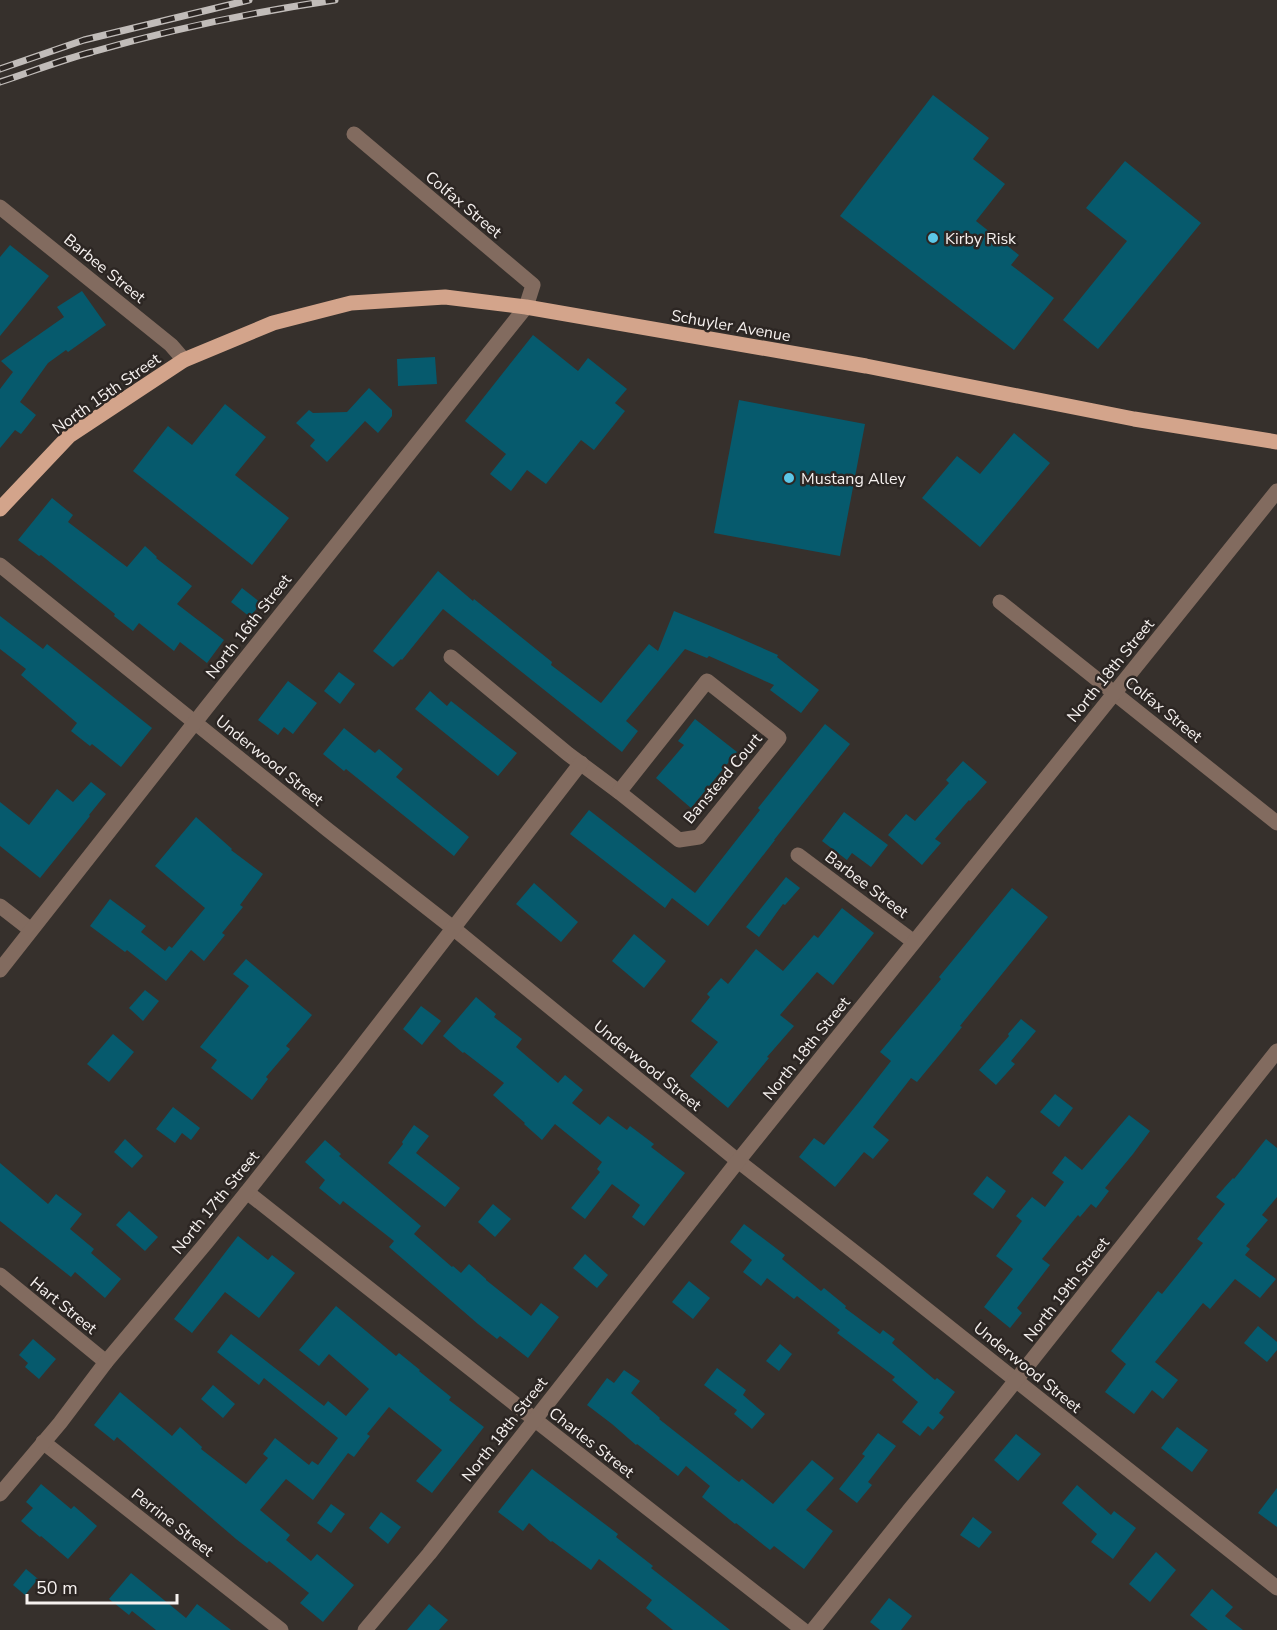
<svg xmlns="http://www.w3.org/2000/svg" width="1277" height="1630" font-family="'Nunito Sans',sans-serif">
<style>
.building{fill:#065a6d}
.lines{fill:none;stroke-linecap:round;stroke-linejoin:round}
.minor{stroke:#826b5f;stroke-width:15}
.major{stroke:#d3a48b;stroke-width:15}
.rail-casing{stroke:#c1bcb9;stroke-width:7}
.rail{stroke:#2c2623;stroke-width:4.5;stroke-dasharray:14;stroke-linecap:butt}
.poi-dot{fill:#5cc7e7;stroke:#2c2623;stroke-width:2}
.labels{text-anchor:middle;stroke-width:5;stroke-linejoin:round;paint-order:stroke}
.street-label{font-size:16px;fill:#f6f1ef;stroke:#2c2623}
.poi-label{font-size:16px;fill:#f6f1ef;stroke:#2c2623;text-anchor:start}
</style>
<rect width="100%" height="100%" fill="#36302c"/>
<g class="building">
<polygon points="933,95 989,138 973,159 1005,184 976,221 1019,255 1011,265 1054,298 1014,350 840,216"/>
<polygon points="1125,161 1201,223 1098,349 1063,320 1127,241 1086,208"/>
<polygon points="10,245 49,276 0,336 0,257"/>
<polygon points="82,291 106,325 68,352 66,350 48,363 20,402 36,415 21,434 15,430 0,448 0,389 13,372 1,361 64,317 57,307"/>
<polygon points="533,335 578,371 588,358 627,389 615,403 625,411 594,450 581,440 546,484 527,470 511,491 490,474 506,454 465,421"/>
<polygon points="435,357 437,384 398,386 397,359"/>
<polygon points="369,388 392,410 392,416 378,433 365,421 327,462 310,446 315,440 296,423 309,410 313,413 347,412"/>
<polygon points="739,400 865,424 840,556 714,533"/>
<polygon points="225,404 266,437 235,475 289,518 252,565 133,471 168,426 192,445"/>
<polygon points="1014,433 1050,463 980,547 922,498 957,456 980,474"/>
<polygon points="52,498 73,515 68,522 127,567 145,546 157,557 156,558 192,586 177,604 224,640 207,663 180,642 174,651 139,623 133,631 114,616 115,614 41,555 39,556 18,540"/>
<polygon points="438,571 473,601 474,599 552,662 551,665 601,703 649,644 658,651 674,611 728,633 778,655 777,657 819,690 801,713 770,690 774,685 709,656 707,658 685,649 626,721 638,731 622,752 443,609 402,660 401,659 393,667 373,651"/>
<polygon points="242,588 261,603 250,617 231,602"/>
<polygon points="0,616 43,649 47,644 152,728 121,767 92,744 90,746 71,731 77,723 21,675 26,669 0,649"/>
<polygon points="339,672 355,684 340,704 324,691"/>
<polygon points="288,681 317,703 293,734 284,727 278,735 258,720"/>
<polygon points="430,691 447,706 451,701 517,753 498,776 415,709"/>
<polygon points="695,719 737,752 691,808 656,778 684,745 678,741"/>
<polygon points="825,724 850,744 774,840 775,840 708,926 672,898 665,908 570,834 589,810 695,893 760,810 758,808"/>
<polygon points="344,728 375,753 379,749 403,769 396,777 469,837 454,856 346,769 344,771 323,754"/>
<polygon points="963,761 987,782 970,801 969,800 935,839 941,843 922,865 888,835 906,814 915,821 949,783 946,780"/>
<polygon points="91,782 106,794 89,815 90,816 40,878 0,846 0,802 29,825 57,789 73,802"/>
<polygon points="844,812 888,845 871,867 852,853 847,860 822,841"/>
<polygon points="196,817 232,849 231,850 263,874 240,905 243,907 222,933 225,935 204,961 191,950 166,981 127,950 125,952 90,926 110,899 146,926 141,932 165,951 169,946 172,948 205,908 155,866"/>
<polygon points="786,877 800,888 785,905 783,904 759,937 746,927"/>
<polygon points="534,883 578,922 561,942 516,904"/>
<polygon points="1012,888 1048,917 960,1026 962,1027 946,1047 917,1082 911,1078 873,1127 889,1140 873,1159 864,1152 835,1187 799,1157 814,1138 824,1145 859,1102 891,1061 880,1052 941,979 939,977"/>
<polygon points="842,908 874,933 833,985 817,972 780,1015 794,1026 767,1057 769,1058 728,1108 690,1076 718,1042 691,1021 710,997 707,994 721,978 728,984 756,949 783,971 814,935 818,938"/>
<polygon points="634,934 666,961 644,988 612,961"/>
<polygon points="246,959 312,1015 286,1046 290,1049 266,1077 268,1079 252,1100 211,1068 217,1060 200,1047 249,986 233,974"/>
<polygon points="145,990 159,1001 143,1021 129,1008"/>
<polygon points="476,997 496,1014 494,1017 522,1039 516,1047 558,1083 565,1075 583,1090 572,1103 600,1125 608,1116 627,1130 630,1126 654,1144 651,1147 685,1173 644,1226 632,1217 640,1205 612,1184 585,1219 571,1208 600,1172 597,1169 602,1162 555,1124 542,1140 524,1124 525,1123 493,1095 504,1083 464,1052 463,1053 443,1036"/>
<polygon points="421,1006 441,1021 422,1045 403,1029"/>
<polygon points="1021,1019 1036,1031 1011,1061 1015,1064 996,1085 979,1070 1009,1036 1008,1034"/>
<polygon points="113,1034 134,1052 109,1082 87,1064"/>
<polygon points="1055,1094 1073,1108 1059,1127 1040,1112"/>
<polygon points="173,1107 200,1128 191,1140 182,1133 175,1143 156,1129"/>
<polygon points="1129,1115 1150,1131 1133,1154 1105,1188 1109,1191 1096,1208 1091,1204 1080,1217 1078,1215 1042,1259 1050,1265 1017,1308 1022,1313 1010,1328 984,1307 1013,1269 996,1256 1022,1221 1016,1216 1032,1197 1045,1207 1064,1182 1052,1173 1065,1156 1082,1170"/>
<polygon points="414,1125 429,1136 416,1153 460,1188 445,1207 388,1163 403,1144 402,1142"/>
<polygon points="125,1139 143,1156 132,1168 114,1152"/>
<polygon points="1266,1139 1277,1148 1277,1197 1262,1215 1268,1220 1246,1246 1250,1249 1245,1255 1276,1279 1260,1298 1235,1279 1210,1309 1203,1303 1155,1362 1178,1380 1163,1399 1152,1390 1134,1414 1105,1392 1126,1364 1111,1351 1158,1291 1162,1294 1203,1243 1197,1239 1225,1204 1216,1197 1233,1178 1234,1179"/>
<polygon points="325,1140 341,1154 339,1156 421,1226 414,1234 452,1267 453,1266 461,1273 469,1264 486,1279 486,1280 531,1316 541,1303 559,1317 528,1358 500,1336 497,1339 478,1324 389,1247 394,1241 343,1201 340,1205 319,1188 325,1180 305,1162"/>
<polygon points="0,1163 48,1204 56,1194 82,1214 70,1229 94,1249 91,1253 121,1279 105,1298 75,1272 71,1277 0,1221"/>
<polygon points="987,1176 1006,1191 993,1209 973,1194"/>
<polygon points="493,1204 511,1219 495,1237 478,1222"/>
<polygon points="129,1211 158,1237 145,1251 116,1225"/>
<polygon points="744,1224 785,1255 782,1259 821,1291 824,1288 846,1306 845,1308 880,1334 883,1330 895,1339 892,1343 935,1380 937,1378 955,1392 939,1413 944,1417 933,1430 928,1426 920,1436 902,1422 918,1402 892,1380 895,1377 837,1333 840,1330 797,1296 794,1299 767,1278 761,1286 743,1272 752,1260 730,1242"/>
<polygon points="238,1236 268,1260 272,1255 295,1273 259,1318 225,1292 192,1333 174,1319"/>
<polygon points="585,1254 608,1275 597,1288 573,1268"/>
<polygon points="689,1281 710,1298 693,1319 672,1302"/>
<polygon points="336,1306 396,1356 399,1353 420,1370 419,1371 451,1397 449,1400 484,1427 432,1493 416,1481 442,1450 389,1407 367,1434 370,1436 354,1457 348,1453 313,1500 286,1479 260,1510 290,1535 286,1540 311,1561 317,1554 354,1585 323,1622 300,1603 309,1593 269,1561 267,1563 236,1539 117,1437 114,1441 94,1425 120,1392 172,1436 180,1427 202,1447 201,1449 246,1484 268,1458 263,1454 275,1438 309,1465 312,1461 318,1465 338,1438 264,1378 259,1385 217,1352 231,1334 324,1406 328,1401 346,1416 369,1389 329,1354 319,1366 299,1350"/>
<polygon points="1258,1326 1277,1342 1277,1350 1267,1362 1244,1343"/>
<polygon points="33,1339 56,1359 39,1379 25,1367 28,1363 19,1355"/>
<polygon points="780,1344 792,1354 779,1371 766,1361"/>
<polygon points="717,1368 746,1390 743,1395 765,1414 752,1429 734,1414 737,1410 704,1385"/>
<polygon points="624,1370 640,1381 631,1393 660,1418 659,1419 739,1482 742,1479 773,1504 812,1460 834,1478 806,1510 833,1531 804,1569 774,1546 770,1550 736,1523 735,1524 702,1497 710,1486 686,1466 678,1476 637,1444 636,1445 612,1424 587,1405 607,1378 614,1383"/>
<polygon points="213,1385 235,1404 223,1418 201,1399"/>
<polygon points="1177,1427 1208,1450 1192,1472 1161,1448"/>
<polygon points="878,1433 896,1446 868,1482 872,1485 857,1503 839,1489 865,1456 862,1454"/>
<polygon points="1016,1434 1041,1454 1018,1481 994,1460"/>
<polygon points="532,1469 618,1534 616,1537 653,1566 651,1568 730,1630 673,1630 646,1608 652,1600 599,1559 591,1570 552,1541 551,1542 529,1523 523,1531 498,1512"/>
<polygon points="41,1484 71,1509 74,1506 97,1526 68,1559 41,1536 40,1537 21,1521 33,1508 26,1502"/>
<polygon points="1077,1485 1111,1515 1114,1511 1136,1528 1113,1559 1091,1542 1097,1534 1062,1503"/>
<polygon points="1277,1488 1277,1527 1258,1513"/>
<polygon points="331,1504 345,1514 331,1533 317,1523"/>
<polygon points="381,1512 401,1527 388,1544 369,1528"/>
<polygon points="973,1517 992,1532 979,1548 960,1535"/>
<polygon points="1156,1552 1176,1570 1150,1602 1129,1584"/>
<polygon points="26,1569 38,1579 25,1595 13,1585"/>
<polygon points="131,1573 186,1618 197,1604 231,1630 156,1630 132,1611 129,1615 109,1599"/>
<polygon points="1212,1589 1233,1607 1225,1616 1243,1630 1208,1630 1190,1615"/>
<polygon points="889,1598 912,1616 901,1630 880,1630 870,1622"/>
<polygon points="429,1604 448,1620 439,1630 407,1630"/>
</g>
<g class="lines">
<g class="minor">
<polyline points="0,207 171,345 184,360"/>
<polyline points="0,565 328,830 453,928 738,1161 876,1269 1277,1588"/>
<polyline points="1000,602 1277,823"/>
<polyline points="451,657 568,754 619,792"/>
<polygon points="707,681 779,738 699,837 679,840 619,792"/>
<polyline points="798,855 914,942"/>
<polyline points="0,906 31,930"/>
<polyline points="0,970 207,707 526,307 533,285 354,134"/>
<polyline points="247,1192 534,1419 803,1630"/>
<polyline points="0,1275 106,1362"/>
<polyline points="43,1442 281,1630"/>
<polyline points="0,1494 60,1423 106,1362 206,1243 247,1192 349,1063 581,763"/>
<polyline points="365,1630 429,1554 738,1161 1277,491"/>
<polyline points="813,1630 911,1508 1001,1399 1277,1051"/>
</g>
<polyline class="major" points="0,509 69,436 184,360 273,323 351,303 445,297 526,307 866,366 1134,419 1277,442"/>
<defs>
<g id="rail">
<polyline points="0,69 84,40 249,0"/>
<path d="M0 82C31 72 61 60 92 52 172 29 253 12 335 0"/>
</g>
</defs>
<use href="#rail" class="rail-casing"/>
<use href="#rail" class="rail"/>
</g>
<g class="poi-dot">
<circle cx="933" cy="238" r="6"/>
<circle cx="789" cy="478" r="6"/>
</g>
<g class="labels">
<g class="street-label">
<text transform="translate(464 204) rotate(40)" y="6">Colfax Street</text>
<text transform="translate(105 268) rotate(39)" y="6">Barbee Street</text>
<text transform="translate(731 325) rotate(10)" y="6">Schuyler Avenue</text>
<text transform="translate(106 393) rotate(-35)" y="6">North 15th Street</text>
<text transform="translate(248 626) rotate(-52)" y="6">North 16th Street</text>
<text transform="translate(1110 670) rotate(-51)" y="6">North 18th Street</text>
<text transform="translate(1164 709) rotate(39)" y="6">Colfax Street</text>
<text transform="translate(270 760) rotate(39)" y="6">Underwood Street</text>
<text transform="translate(722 778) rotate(-50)" y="6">Banstead Court</text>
<text transform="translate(867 884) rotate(37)" y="6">Barbee Street</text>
<text transform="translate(806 1048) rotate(-51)" y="6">North 18th Street</text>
<text transform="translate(648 1065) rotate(39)" y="6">Underwood Street</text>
<text transform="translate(215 1202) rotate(-51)" y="6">North 17th Street</text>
<text transform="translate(1066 1289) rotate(-52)" y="6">North 19th Street</text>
<text transform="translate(64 1305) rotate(39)" y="6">Hart Street</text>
<text transform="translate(1028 1367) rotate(39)" y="6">Underwood Street</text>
<text transform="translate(504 1429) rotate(-52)" y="6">North 18th Street</text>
<text transform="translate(592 1442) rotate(38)" y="6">Charles Street</text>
<text transform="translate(173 1522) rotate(38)" y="6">Perrine Street</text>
</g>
<g class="poi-label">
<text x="945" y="244">Kirby Risk</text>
<text x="801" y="484">Mustang Alley</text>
</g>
</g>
<path d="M27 1594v9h150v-9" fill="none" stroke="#f6f1ef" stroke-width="3"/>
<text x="36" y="1594" font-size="18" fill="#f6f1ef" stroke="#2c2623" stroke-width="4.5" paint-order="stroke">50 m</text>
</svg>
